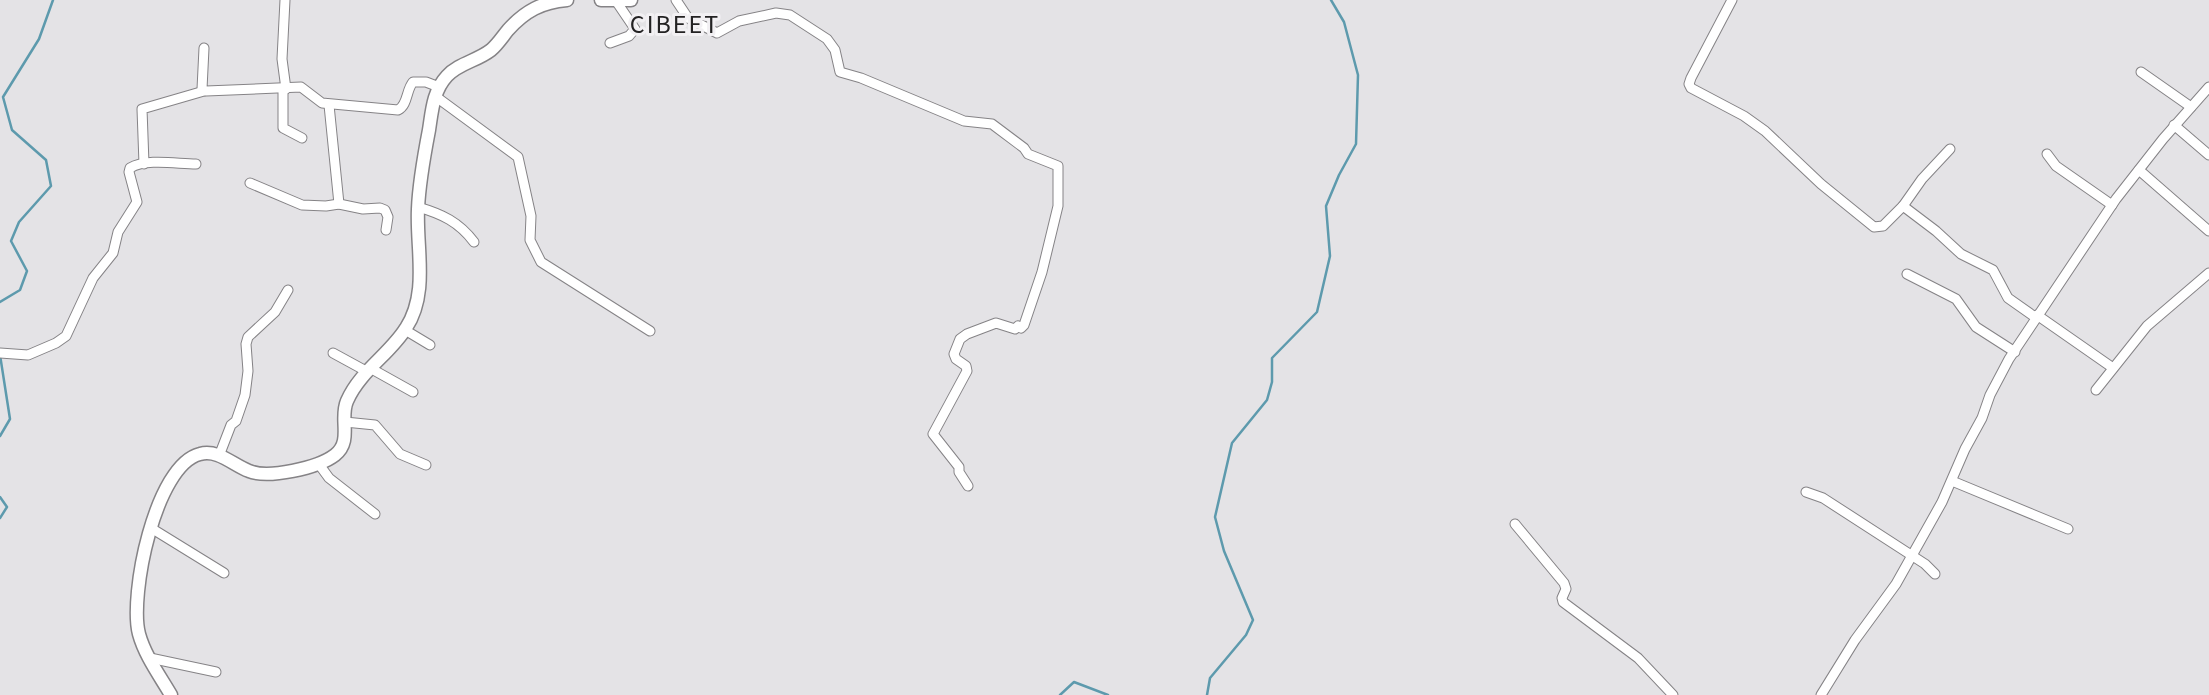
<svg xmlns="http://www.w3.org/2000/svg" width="2209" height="695" font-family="'Source Sans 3',sans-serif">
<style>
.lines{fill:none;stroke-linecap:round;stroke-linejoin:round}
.stream{stroke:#5d9aad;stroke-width:2.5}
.minor-casing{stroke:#858386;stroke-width:11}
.secondary-casing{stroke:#858386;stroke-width:15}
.minor{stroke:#fff;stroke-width:9}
.secondary{stroke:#fff;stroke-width:12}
.labels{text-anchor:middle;stroke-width:6;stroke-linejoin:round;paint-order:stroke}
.quarter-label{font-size:26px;letter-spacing:2px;fill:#232223;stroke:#f2f0f3}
</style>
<rect width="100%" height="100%" fill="#e4e3e6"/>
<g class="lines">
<g class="stream">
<polyline points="0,302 20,290 27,271 11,241 19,222 51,186 46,160 12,130 3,97 39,39 53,0"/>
<polyline points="0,355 10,419 0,436"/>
<polyline points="0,497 7,507 0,518"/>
<polyline points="1060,695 1074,682 1108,695"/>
<polyline points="1207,695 1210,678 1246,635 1253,620 1224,551 1215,517 1232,443 1267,400 1272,382 1272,358 1317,312 1330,256 1326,206 1339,175 1356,144 1358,75 1344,22 1331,0"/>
</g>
<defs>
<g id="minor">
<polyline points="285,0 282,59 286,89"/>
<polyline points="676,0 688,18 717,33 739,21 776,13 790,15 827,39 835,50 840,72 861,78 964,121 992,124 1024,148 1028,154 1058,166 1058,206 1042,272 1024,325 1021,328 1018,326 1015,329 996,323 967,334 960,339 954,354 956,359 966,366 967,371 933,434 959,467 959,472 968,486"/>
<polyline points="1732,0 1691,78 1689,84 1691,88 1744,116 1765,131 1821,184 1874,227 1883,226 1903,206 1936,231 1961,254 1993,270 2008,298 2035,317"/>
<polyline points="610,43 629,36 635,29 616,1"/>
<path d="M204 48 202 89 206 91 301 87 322 103 398 110C408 105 406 90 413 82H426L439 87"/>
<polyline points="2141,72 2191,107"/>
<polyline points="283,89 283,128 302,138"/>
<polyline points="435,96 518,157 531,216 530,240 541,262 650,331"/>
<polyline points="329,105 339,204"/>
<polyline points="2174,125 2209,155"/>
<polyline points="2047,154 2056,166 2112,205"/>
<polyline points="144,164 142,109 204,91"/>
<polyline points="2139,170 2209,231"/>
<polyline points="250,183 302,205 326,206 339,204 363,209 380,208 385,210 388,217 386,230"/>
<polyline points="1903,206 1922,179 1950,149"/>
<path d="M418 207C442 214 459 222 474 242"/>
<polyline points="1907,274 1956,299 1976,327 2015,352"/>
<polyline points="2037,315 2113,368"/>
<polyline points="405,330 430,345"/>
<path d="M0 353 28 355 56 343 66 336 93 278 113 253 118 232 137 202 129 172 130 168C147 158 177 164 196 164"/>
<polyline points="333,353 366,371"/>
<polyline points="370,368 413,392"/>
<polyline points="2096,390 2147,326 2209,273"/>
<polyline points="345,422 375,425 400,454 426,465"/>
<polyline points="219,456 231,425 236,421 245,395 248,371 246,344 248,337 275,312 288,290"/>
<polyline points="318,463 329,478 375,514"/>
<polyline points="1952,481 2068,529"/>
<polyline points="1806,492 1823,498 1925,564 1935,574"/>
<polyline points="1515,524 1564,583 1566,589 1562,598 1563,602 1638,658 1673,695"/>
<polyline points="151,528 224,573"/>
<polyline points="150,658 216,672"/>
<polyline points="1821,695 1855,640 1896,584 1942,502 1965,449 1982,418 1990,395 2009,359 2116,199 2163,139 2209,87"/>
</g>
<g id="secondary">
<polyline points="601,0 631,0"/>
<path d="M171 695C160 676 145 656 139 634 129 596 155 465 200 454 218 449 233 465 249 471 268 479 318 468 335 455 353 441 339 419 347 401 360 371 390 354 406 328 429 293 416 248 418 209 419 183 424 156 429 130 432 111 433 91 447 76 459 63 477 61 491 50 498 44 503 36 508 30 525 11 542 2 567 0"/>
</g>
</defs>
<use href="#minor" class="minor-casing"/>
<use href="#secondary" class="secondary-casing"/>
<use href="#minor" class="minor"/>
<use href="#secondary" class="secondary"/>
</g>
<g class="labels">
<g class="quarter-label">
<text x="675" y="33">CIBEET</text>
</g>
</g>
</svg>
